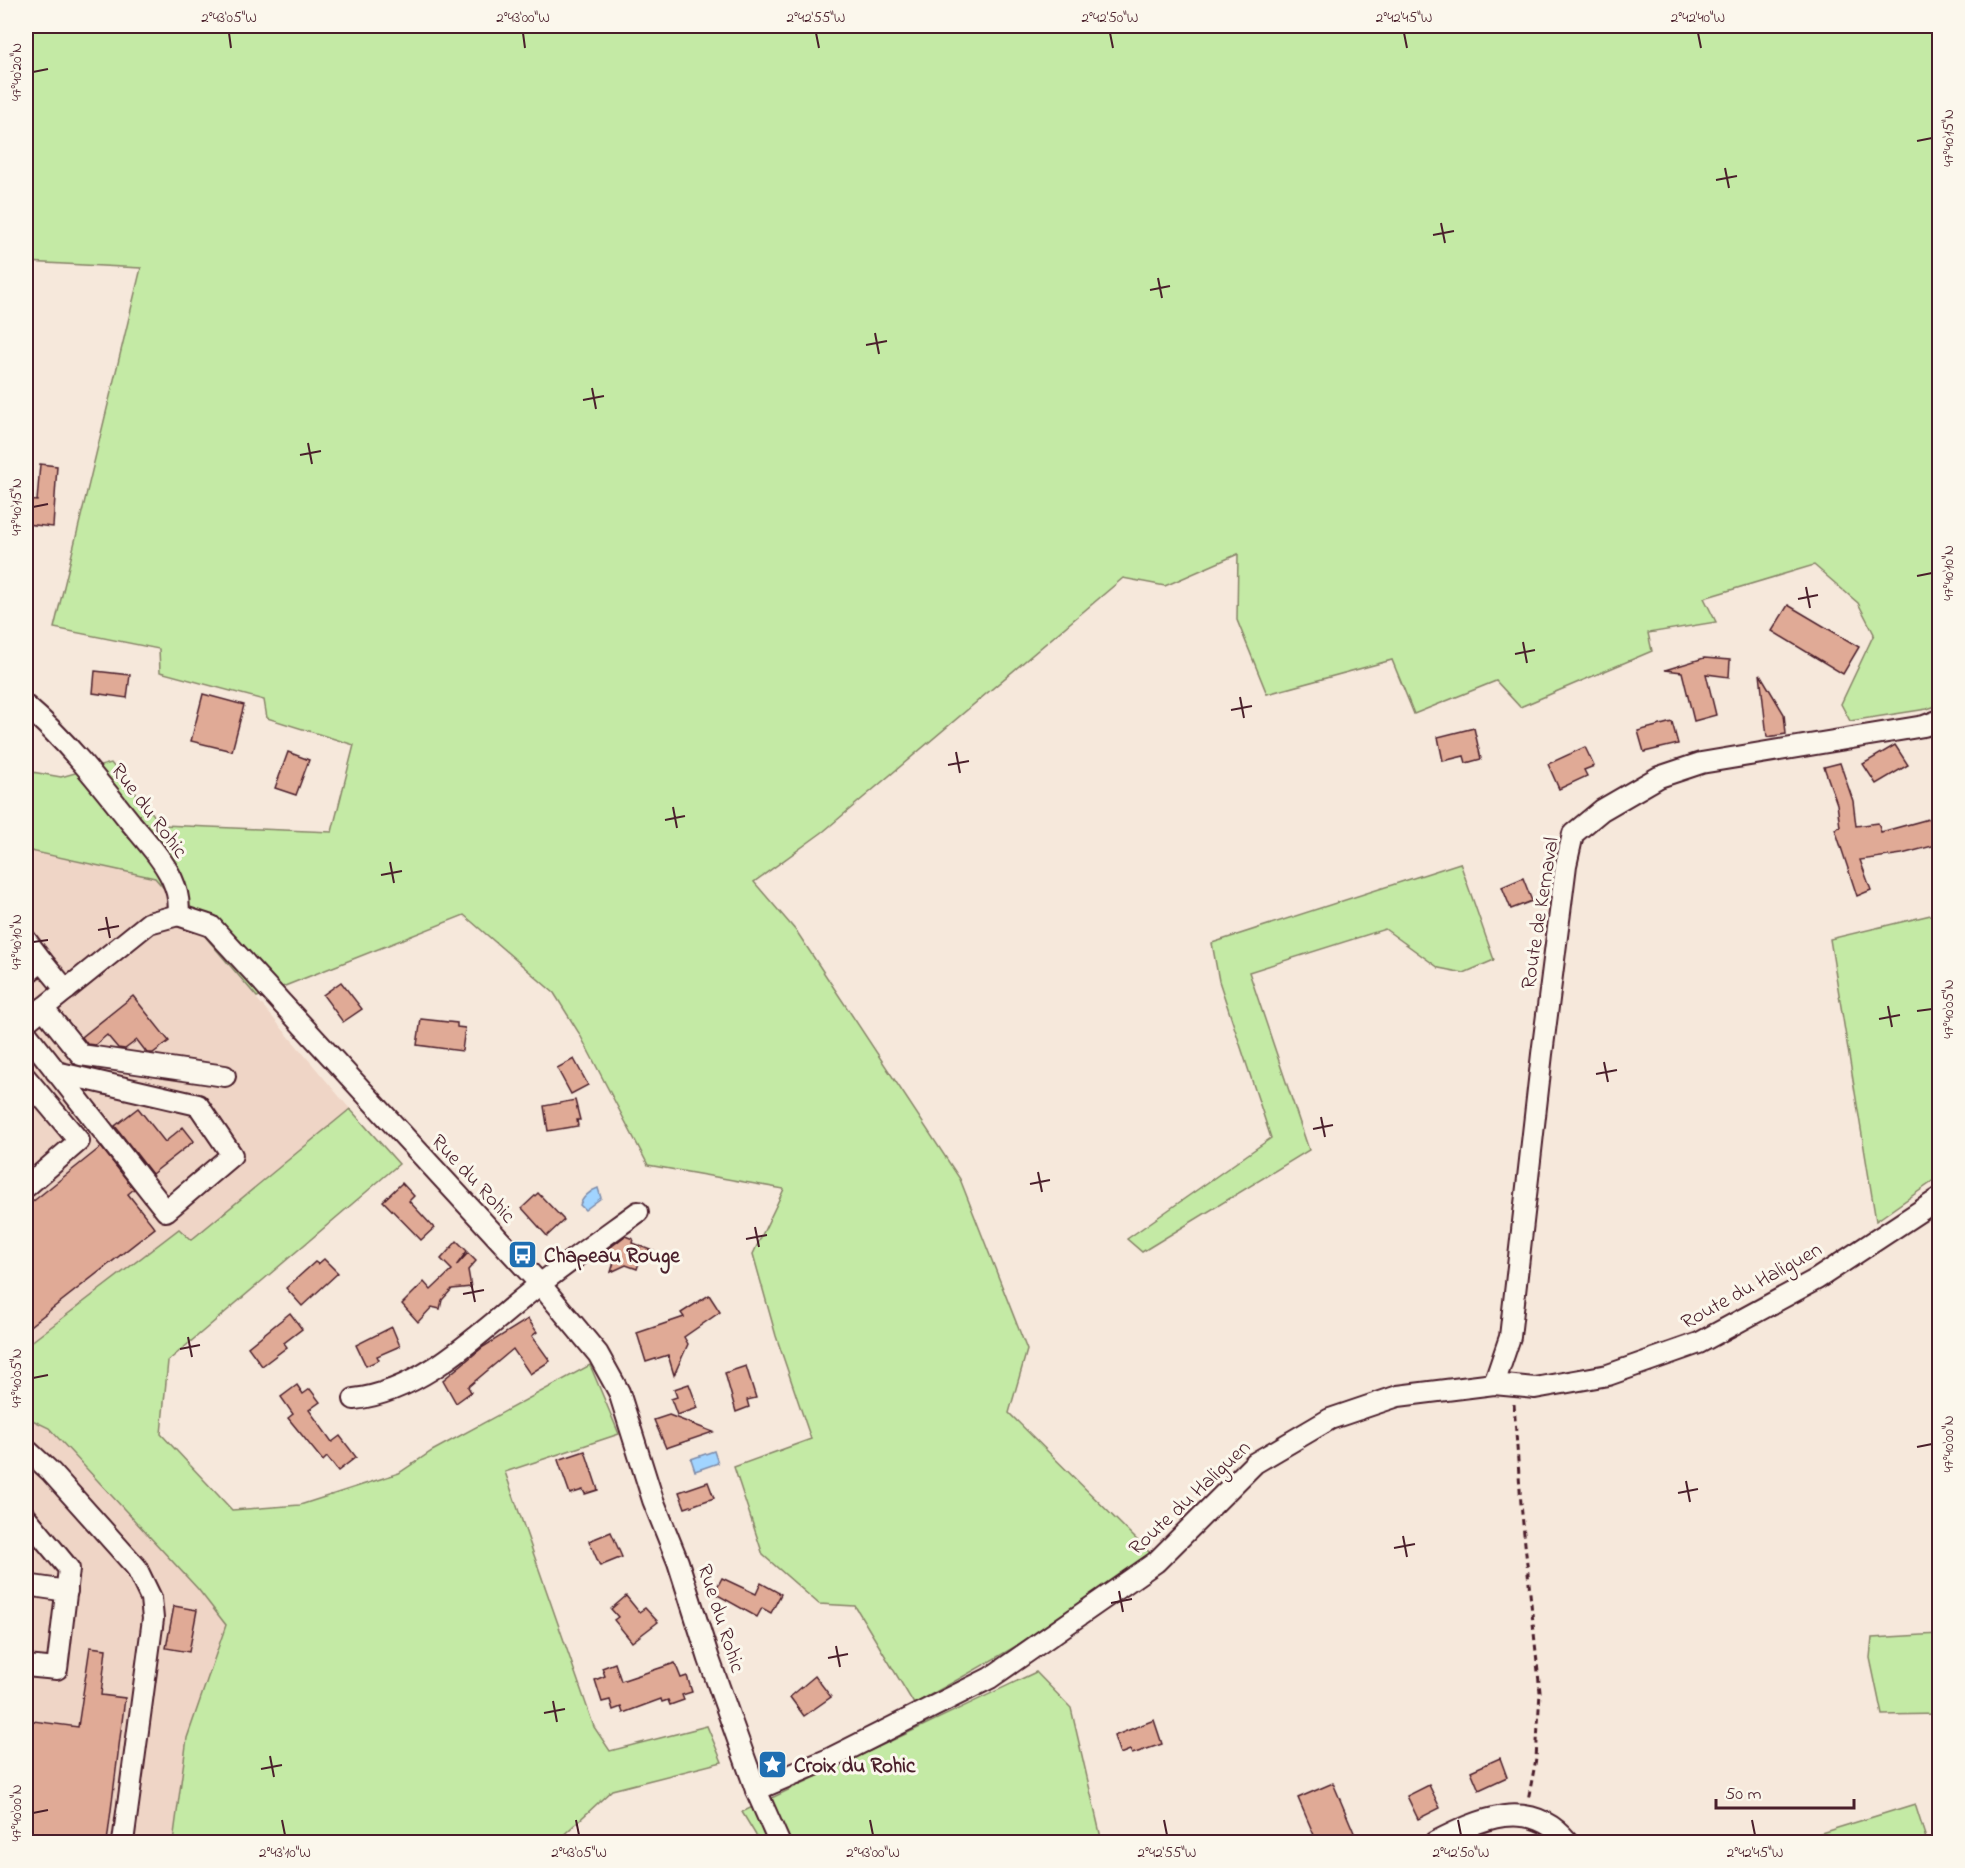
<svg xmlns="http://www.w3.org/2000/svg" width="1965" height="1868" font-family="'Indie Flower',sans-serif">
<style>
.built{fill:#efd5c6}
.green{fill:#c4eaa5;stroke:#878468;stroke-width:1.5}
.water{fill:#a1d4ff;stroke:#7e8caa;stroke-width:1.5}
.building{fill:#e0aa96;stroke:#4a1f2b;stroke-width:1.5}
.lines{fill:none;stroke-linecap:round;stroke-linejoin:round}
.minor-casing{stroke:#4a1f2b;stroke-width:24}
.path{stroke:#4a1f2b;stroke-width:3;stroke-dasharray:6 4.5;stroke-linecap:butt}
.minor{stroke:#fbf7ec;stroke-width:20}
.ticks{fill:none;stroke:#4a1f2b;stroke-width:2}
.labels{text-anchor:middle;stroke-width:6;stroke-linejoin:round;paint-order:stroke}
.street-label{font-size:21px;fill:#4a1f2b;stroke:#fbf7ec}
.poi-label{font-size:21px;font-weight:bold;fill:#4a1f2b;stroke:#fbf7ec;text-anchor:start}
.neatline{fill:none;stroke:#4a1f2b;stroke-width:2}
.ticks-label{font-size:15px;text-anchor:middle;fill:#4a1f2b}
</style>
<rect width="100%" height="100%" fill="#f6e8db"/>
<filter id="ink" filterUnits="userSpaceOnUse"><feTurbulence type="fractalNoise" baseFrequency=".0167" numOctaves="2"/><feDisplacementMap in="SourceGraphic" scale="12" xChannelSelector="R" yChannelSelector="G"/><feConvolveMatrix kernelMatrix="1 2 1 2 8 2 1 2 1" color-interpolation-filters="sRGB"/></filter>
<g filter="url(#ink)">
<g class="built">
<polygon points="26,850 155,878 350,1109 191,1241 179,1229 26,1346"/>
<polygon points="26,1417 49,1428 198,1589 226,1625 187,1738 173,1842 26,1842"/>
</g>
<g class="green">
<path d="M26 26H1939V705L1927 709 1850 721 1841 704 1874 634 1858 603 1814 565 1704 598 1716 622 1648 633 1652 651 1520 707 1496 681 1414 714 1392 660 1267 694 1237 620 1238 554 1165 586 1123 578 824 831 754 882 797 932 960 1179 1027 1350 1009 1413 1150 1553C1077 1614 997 1658 914 1704L855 1606 819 1604 763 1555 734 1467 811 1439 776 1336 753 1254 784 1189 648 1165 579 1033 554 993 464 915 257 997 155 878 26 850V771L61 777 111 763 162 825 332 832 354 745 267 718 264 700 160 672 159 649 54 628 141 268 26 262Z"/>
<polygon points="1460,863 1494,960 1464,973 1439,968 1385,929 1249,972 1309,1150 1142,1252 1127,1239 1271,1138 1219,981 1212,943"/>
<polygon points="1939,913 1939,1177 1876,1221 1830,939"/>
<polygon points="350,1109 399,1164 168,1361 161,1434 232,1510 300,1505 399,1473 432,1451 590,1365 619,1434 505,1472 594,1727 610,1751 707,1726 722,1762 612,1790 556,1842 173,1842 187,1738 226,1625 198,1589 49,1428 26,1417 26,1346 179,1229 191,1240"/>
<polygon points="1939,1634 1939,1714 1882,1715 1870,1658 1872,1638"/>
<polygon points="1036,1672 1071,1708 1102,1842 760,1842 742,1812"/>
<polygon points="1915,1804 1927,1842 1792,1842"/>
</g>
<g class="water">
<path d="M598 1188 601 1198 585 1210 580 1205C582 1198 591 1190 598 1188Z"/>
<polygon points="714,1451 718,1463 695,1471 691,1459"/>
</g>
<g class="building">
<polygon points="40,464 57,466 53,527 26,524 26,500 37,501"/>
<polygon points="1788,605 1859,647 1843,674 1772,631"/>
<polygon points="1704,658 1730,660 1729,677 1706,674 1716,715 1694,721 1682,672 1665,670"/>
<polygon points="95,671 130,675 127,698 93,693"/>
<polygon points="1760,674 1784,714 1786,734 1767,737"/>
<polygon points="203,694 244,705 232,751 191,741"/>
<polygon points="1672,722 1678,744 1644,752 1638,731"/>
<polygon points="1474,728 1481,759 1466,763 1464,756 1443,761 1438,737"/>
<polygon points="1895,745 1908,765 1876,784 1863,764"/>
<polygon points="1585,747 1594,766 1584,770 1587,776 1559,789 1548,764"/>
<polygon points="288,752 309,760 296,795 275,788"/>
<polygon points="1840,763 1853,801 1856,826 1878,823 1881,832 1936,817 1940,829 1940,844 1902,854 1860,860 1871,890 1857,896 1835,829 1840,827 1837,804 1824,767"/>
<polygon points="1523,878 1532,901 1511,909 1502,887"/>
<polygon points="341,982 362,1009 343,1022 323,995"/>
<polygon points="133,996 169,1041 153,1053 147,1053 137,1040 125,1049 118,1048 107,1035 95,1045 87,1044 82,1037"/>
<polygon points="421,1019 457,1023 457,1027 465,1028 462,1051 417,1045"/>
<polygon points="574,1059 588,1085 571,1094 557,1068"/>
<polygon points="575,1100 580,1120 577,1120 578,1126 548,1131 544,1106"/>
<polygon points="138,1108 165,1142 183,1127 194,1141 152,1174 115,1126"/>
<polygon points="101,1147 134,1189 128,1194 155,1228 26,1329 26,1207"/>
<polygon points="402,1183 414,1196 409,1201 434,1228 421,1240 383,1201"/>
<polygon points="538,1193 564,1220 547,1236 522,1208"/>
<polygon points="625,1236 633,1239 632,1243 653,1251 641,1257 637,1269 626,1265 611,1272 614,1262 604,1258 607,1250"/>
<polygon points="457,1241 467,1251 456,1266 468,1253 476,1261 468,1270 471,1287 452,1289 442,1300 440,1309 432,1307 418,1322 402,1304 424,1282 431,1290 452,1270 441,1259"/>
<polygon points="324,1259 338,1273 302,1306 286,1288 315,1262 318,1264"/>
<polygon points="709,1295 720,1312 684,1337 688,1344 674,1375 668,1355 646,1362 637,1333 684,1317 681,1313"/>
<polygon points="290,1313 302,1329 284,1343 287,1347 262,1366 248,1347"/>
<polygon points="528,1319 537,1332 532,1336 550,1361 530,1374 513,1349 468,1387 471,1392 456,1403 443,1380 483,1347"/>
<polygon points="392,1327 400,1346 377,1356 379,1360 366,1366 356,1345"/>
<polygon points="746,1366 756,1398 747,1400 749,1407 736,1412 725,1373"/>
<polygon points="689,1384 698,1408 677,1415 671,1399 677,1397 674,1389"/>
<polygon points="297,1385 303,1394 310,1389 320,1402 309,1410 332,1442 340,1436 356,1457 338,1471 327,1457 323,1461 288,1418 293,1414 281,1397"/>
<polygon points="669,1415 713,1432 666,1448 654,1420"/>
<polygon points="585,1451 598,1490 585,1494 583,1490 570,1494 558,1460"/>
<polygon points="708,1482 714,1498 685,1508 679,1492"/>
<polygon points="611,1532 622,1557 600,1566 589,1541"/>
<polygon points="722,1578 756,1594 761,1583 781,1594 771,1613 762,1608 757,1617 714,1593"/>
<polygon points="626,1596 639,1612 645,1608 658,1622 632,1642 614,1620 618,1617 611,1609"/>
<polygon points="174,1606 197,1610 189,1652 166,1648"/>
<polygon points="90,1647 106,1649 101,1695 125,1698 107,1842 26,1842 26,1720 78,1727"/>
<polygon points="615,1663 621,1681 675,1663 681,1678 687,1676 692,1692 682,1695 684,1700 670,1705 668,1700 662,1702 661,1699 623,1713 621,1707 613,1710 610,1700 602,1702 595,1680 605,1676 602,1668"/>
<polygon points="815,1676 831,1697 804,1716 790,1697"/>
<polygon points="1154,1720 1162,1744 1132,1754 1130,1750 1120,1754 1114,1736"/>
<polygon points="1500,1758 1507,1777 1479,1790 1471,1771"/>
<polygon points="1333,1783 1358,1842 1317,1842 1298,1798"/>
<polygon points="1429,1785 1440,1808 1418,1819 1407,1796"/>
</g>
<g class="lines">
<defs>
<g id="minor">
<path d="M26 706C66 740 98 781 131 823 145 840 162 858 172 879 177 890 180 904 178 915L211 926 540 1284 598 1354 619 1392 653 1500 678 1562 709 1659 756 1790 779 1842"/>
<polyline points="26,940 42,961"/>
<polyline points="26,974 42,961 66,990"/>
<polyline points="43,1008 81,1055 225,1076"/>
<polyline points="26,1022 149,923 178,915"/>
<polyline points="26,1033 166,1211 232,1155 198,1105 56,1072"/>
<polyline points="26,1078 79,1141 26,1187"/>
<polyline points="1494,1384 1510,1337 1542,1054 1566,865 1573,834 1602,810 1659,777 1701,763 1924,726 1940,720"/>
<path d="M354 1399C426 1391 484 1328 539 1285 571 1260 605 1236 638 1212"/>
<polyline points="26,1449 51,1472 136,1567 151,1598 153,1619 123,1842"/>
<polyline points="26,1517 69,1569 57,1669 26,1666"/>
<polyline points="26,1585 67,1591"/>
<polyline points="756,1790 829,1759 990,1678 1156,1562 1255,1463 1330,1419 1398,1396 1494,1384 1535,1388 1608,1375 1699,1343 1817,1279 1940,1198"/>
<path d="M1435 1842C1479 1820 1529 1795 1568 1842"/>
</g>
</defs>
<use href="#minor" class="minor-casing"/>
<polyline class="path" points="1514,1404 1521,1504 1540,1692 1536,1759 1528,1800"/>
<use href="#minor" class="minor"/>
</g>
</g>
<path class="ticks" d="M229 33 231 48M523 33 525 48M816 33 819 48M1110 33 1113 48M1404 33 1407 48M1698 33 1701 48M33 72 48 69M1917 141 1932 138M1725 168 1729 188M1716 180 1737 176M1441 223 1445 243M1433 235 1454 231M1158 278 1162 298M1150 290 1170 286M875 333 879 354M866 345 887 341M592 388 596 409M583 400 604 396M308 443 312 464M300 455 321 451M33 507 48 504M1917 576 1932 573M1806 587 1810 608M1798 599 1818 595M1523 642 1527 663M1515 654 1535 650M1240 697 1244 718M1231 710 1252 706M956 752 960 773M948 765 969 761M673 807 677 828M665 820 685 816M390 862 394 883M381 875 402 871M106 917 110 938M98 930 119 926M33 942 48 940M1888 1006 1892 1027M1917 1011 1932 1009M1879 1019 1900 1015M1604 1062 1608 1082M1596 1074 1617 1070M1321 1117 1325 1137M1313 1129 1333 1125M1038 1172 1042 1192M1030 1184 1050 1180M755 1227 759 1247M746 1239 767 1235M471 1282 475 1302M463 1294 484 1290M188 1337 192 1357M180 1349 200 1345M33 1378 48 1375M1917 1447 1932 1444M1686 1481 1690 1502M1678 1493 1698 1489M1403 1536 1407 1557M1394 1548 1415 1544M1119 1591 1123 1612M1111 1603 1132 1599M836 1646 840 1667M828 1658 848 1654M553 1701 557 1722M544 1713 565 1709M270 1756 274 1777M261 1769 282 1765M33 1813 48 1810M282 1820 285 1835M576 1820 579 1835M870 1820 873 1835M1164 1820 1167 1835M1458 1820 1461 1835M1752 1820 1755 1835"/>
<defs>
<symbol id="bus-square" viewBox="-11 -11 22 22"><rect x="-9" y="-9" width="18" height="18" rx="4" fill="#1f6fb2" stroke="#fbf7ec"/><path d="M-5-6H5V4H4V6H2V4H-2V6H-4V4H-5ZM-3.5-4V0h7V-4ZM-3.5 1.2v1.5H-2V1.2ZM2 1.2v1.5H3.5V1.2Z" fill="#fff"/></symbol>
<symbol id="sight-square" viewBox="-11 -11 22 22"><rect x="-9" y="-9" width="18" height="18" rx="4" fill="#1f6fb2" stroke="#fbf7ec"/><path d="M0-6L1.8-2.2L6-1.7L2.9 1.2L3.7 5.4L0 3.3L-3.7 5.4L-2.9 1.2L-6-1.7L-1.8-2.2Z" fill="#fff"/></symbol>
</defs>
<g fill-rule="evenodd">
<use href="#bus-square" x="506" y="1238" width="33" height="33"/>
<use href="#sight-square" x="756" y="1748" width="33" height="33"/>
</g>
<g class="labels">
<g class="street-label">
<text transform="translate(150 810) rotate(53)" y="7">Rue du Rohic</text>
<text transform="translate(1539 913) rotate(-81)" y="7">Route de Kernaval</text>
<text transform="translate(474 1178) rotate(47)" y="7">Rue du Rohic</text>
<text transform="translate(1751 1285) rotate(-29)" y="7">Route du Haliguen</text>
<text transform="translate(1189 1497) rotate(-43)" y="7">Route du Haliguen</text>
<text transform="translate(722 1618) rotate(72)" y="7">Rue du Rohic</text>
</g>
<g class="poi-label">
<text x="544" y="1262">Chapeau Rouge</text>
<text x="794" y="1772">Croix du Rohic</text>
</g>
</g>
<rect width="1965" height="1868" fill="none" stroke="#fbf7ec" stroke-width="66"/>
<path d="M1716 1799v9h138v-9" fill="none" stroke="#4a1f2b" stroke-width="3"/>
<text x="1725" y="1799" font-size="18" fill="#4a1f2b" stroke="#fbf7ec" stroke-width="4.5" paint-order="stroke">50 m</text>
<rect x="33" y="33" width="1899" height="1802" class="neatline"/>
<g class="ticks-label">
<text x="229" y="22">2°43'05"W</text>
<text x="523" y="22">2°43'00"W</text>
<text x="816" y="22">2°42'55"W</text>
<text x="1110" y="22">2°42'50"W</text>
<text x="1404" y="22">2°42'45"W</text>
<text x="1698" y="22">2°42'40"W</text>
<text transform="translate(16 72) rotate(-90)" y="5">47°40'20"N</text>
<text transform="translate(1948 138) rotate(-90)" y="5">47°40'15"N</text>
<text transform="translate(16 507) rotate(-90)" y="5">47°40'15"N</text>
<text transform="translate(1948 573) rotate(-90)" y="5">47°40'10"N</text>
<text transform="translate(16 942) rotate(-90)" y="5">47°40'10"N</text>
<text transform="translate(1948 1009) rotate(-90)" y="5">47°40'05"N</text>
<text transform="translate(16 1378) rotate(-90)" y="5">47°40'05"N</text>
<text transform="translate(1948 1444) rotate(-90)" y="5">47°40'00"N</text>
<text transform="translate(16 1813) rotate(-90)" y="5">47°40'00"N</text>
<text x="285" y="1857">2°43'10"W</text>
<text x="579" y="1857">2°43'05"W</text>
<text x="873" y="1857">2°43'00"W</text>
<text x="1167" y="1857">2°42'55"W</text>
<text x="1461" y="1857">2°42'50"W</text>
<text x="1755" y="1857">2°42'45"W</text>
</g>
</svg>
